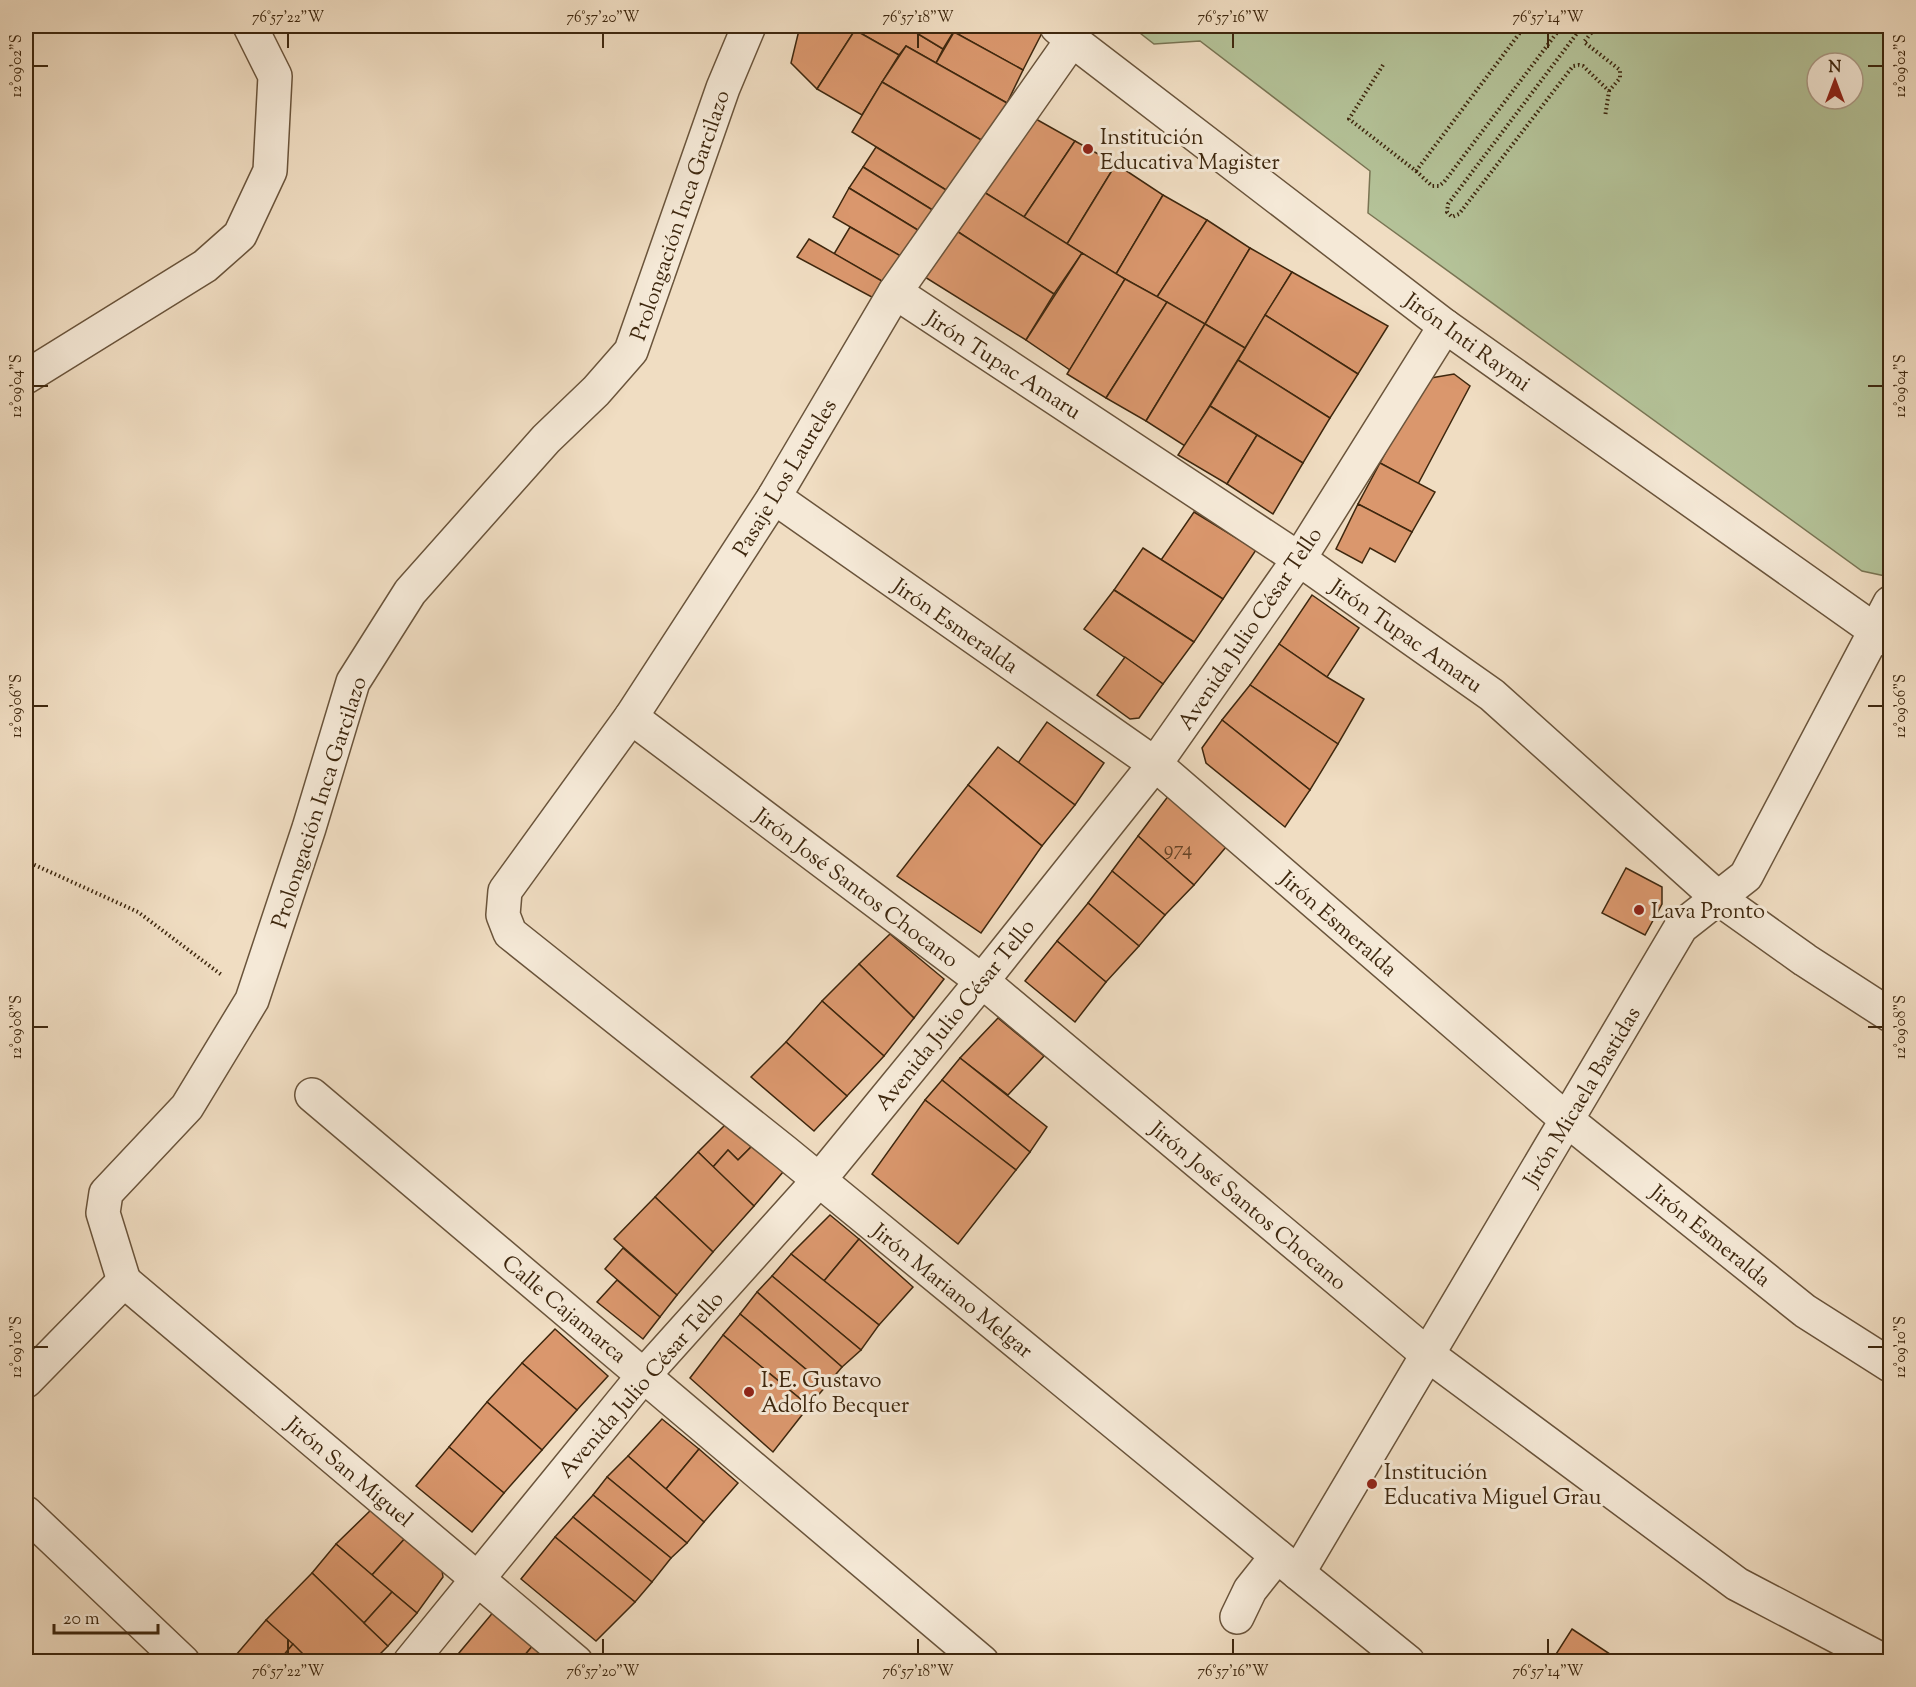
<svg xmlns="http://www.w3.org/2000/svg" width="1916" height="1687" font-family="'Sorts Mill Goudy',serif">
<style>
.green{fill:#b4c298;stroke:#797453;stroke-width:1.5;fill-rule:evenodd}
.building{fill:#da976d;stroke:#3e270e;stroke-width:1.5}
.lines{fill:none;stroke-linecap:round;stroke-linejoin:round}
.minor-casing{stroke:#6a543b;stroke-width:36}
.path{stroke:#3e270e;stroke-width:4;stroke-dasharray:1.5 3;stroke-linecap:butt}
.minor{stroke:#f5e9d7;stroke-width:33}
.ticks{fill:none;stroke:#3e270e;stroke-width:2}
.poi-dot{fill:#8f2418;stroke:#f5e9d7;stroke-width:2}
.labels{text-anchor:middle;stroke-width:6;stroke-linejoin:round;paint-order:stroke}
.number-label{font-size:20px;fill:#654326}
.poi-label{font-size:22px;fill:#3e270e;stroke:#f5e9d7;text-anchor:start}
.street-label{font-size:22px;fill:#3e270e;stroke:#f5e9d7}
.neatline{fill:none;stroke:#3e270e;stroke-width:2}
.ticks-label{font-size:15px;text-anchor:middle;fill:#3e270e}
</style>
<rect width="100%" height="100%" fill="#f0ddc2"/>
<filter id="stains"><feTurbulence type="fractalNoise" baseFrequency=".00333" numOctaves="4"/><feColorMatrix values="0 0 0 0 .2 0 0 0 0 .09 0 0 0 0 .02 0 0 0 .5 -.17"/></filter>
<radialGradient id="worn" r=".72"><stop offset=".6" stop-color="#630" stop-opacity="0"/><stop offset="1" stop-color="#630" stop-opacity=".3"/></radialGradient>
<path class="green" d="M1131 26H1890V577L1862 571 1368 213 1370 171 1200 41 1154 44ZM1817 63H1853V99H1817Z"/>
<g class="building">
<polygon points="800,26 848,26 855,30 817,89 791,63"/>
<polygon points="848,26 905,26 943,49 936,63 906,46 899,55"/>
<polygon points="905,26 957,26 943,49"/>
<polygon points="958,26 1034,26 1043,31 1023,70 954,32"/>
<polygon points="855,30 899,55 862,115 817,89"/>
<polygon points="954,32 1023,70 1007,103 936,63"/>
<polygon points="906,46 1007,103 983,141 882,82"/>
<polygon points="882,82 983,141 951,193 852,132"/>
<polygon points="1027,114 1075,141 1024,217 979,189"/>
<polygon points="1075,141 1116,164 1067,244 1024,217"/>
<polygon points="876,147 951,193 939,214 863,167"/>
<polygon points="1116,164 1163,195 1116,274 1067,244"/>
<polygon points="863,167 939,214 926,235 849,188"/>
<polygon points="849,188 926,235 911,262 833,217"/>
<polygon points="979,189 1082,253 1054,294 952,228"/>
<polygon points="1163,195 1207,220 1157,297 1116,274"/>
<polygon points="1207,220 1250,248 1205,324 1157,297"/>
<polygon points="850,227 911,262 894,288 834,254"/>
<polygon points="952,228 1054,294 1026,340 920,274"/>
<polygon points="809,239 894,288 883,303 797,257"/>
<polygon points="1250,248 1292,272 1245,348 1205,324"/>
<polygon points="1082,253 1125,279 1070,370 1026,340"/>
<polygon points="1292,272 1388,326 1358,374 1265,315"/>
<polygon points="1125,279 1167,302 1106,398 1067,374"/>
<polygon points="1167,302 1205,324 1146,421 1106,398"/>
<polygon points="1265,315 1358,374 1330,418 1238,360"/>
<polygon points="1205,324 1245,348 1185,446 1146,421"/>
<polygon points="1238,360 1330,418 1303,463 1210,406"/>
<polygon points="1454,374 1470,386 1418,484 1380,463 1425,379"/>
<polygon points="1210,406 1257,435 1227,484 1178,455"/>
<polygon points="1257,435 1303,463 1273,514 1227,484"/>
<polygon points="1380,463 1435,492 1412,532 1358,504"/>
<polygon points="1358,504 1412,532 1395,562 1370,548 1362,563 1336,549"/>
<polygon points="1194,512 1256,550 1223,599 1161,560"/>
<polygon points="1143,548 1223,599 1194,642 1114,590"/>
<polygon points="1114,590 1194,642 1163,684 1084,629"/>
<polygon points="1312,595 1359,628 1327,677 1279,644"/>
<polygon points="1279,644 1327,677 1364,699 1338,744 1250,685"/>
<polygon points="1125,657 1163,684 1139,718 1130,719 1097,695"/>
<polygon points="1250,685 1338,744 1310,790 1222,720"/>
<polygon points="1222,720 1310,790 1285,827 1206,763 1202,748"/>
<polygon points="1047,722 1104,763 1075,805 1018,763"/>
<polygon points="998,747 1075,805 1042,846 968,785"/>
<polygon points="968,785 1042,846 981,933 897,876"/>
<polygon points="1169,795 1226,847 1194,885 1138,836"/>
<polygon points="1138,836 1194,885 1165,915 1112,871"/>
<polygon points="1626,868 1662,887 1662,904 1645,935 1602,913"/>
<polygon points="1112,871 1165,915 1139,946 1088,903"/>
<polygon points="1088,903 1139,946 1106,982 1057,941"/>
<polygon points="890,934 944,979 914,1018 859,964"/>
<polygon points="1057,941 1106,982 1075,1022 1025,981"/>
<polygon points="859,964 914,1018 884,1056 822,1001"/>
<polygon points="822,1001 884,1056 847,1096 786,1042"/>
<polygon points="998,1018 1044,1056 1008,1095 960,1058"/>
<polygon points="786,1042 847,1096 814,1131 751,1077"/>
<polygon points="960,1058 1047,1127 1030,1152 942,1080"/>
<polygon points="942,1080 1030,1152 1016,1170 925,1100"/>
<polygon points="925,1100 1016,1170 958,1244 872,1174"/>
<polygon points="728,1122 753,1145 738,1160 728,1150 713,1167 698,1152"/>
<polygon points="753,1145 783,1172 754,1206 713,1167 728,1150 738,1160"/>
<polygon points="698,1152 754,1206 713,1252 655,1197"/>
<polygon points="655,1197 713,1252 677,1295 614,1239"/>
<polygon points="830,1215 859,1239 824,1281 791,1254"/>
<polygon points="859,1239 913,1287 879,1325 824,1281"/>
<polygon points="623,1248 677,1295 660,1317 605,1269"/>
<polygon points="791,1254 879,1325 861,1350 772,1276"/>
<polygon points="772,1276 861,1350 842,1367 757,1292"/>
<polygon points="617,1280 660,1317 643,1339 597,1302"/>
<polygon points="757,1292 842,1367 826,1386 740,1314"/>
<polygon points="740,1314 826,1386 809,1406 723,1335"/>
<polygon points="555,1329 608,1376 577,1410 522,1363"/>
<polygon points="723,1335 809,1406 773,1452 690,1378"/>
<polygon points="522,1363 577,1410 542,1450 487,1402"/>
<polygon points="487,1402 542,1450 504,1493 449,1447"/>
<polygon points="662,1419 699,1449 666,1489 628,1456"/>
<polygon points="449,1447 504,1493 472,1532 416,1486"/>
<polygon points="699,1449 738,1483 704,1522 666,1489"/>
<polygon points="628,1456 704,1522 687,1543 607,1477"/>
<polygon points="607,1477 687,1543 671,1558 593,1495"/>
<polygon points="593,1495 671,1558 652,1582 573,1517"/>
<polygon points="373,1508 407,1536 372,1575 336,1544"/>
<polygon points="573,1517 652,1582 635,1602 555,1537"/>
<polygon points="407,1536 441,1564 443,1577 417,1613 372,1575"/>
<polygon points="555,1537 635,1602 596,1641 521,1579"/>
<polygon points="336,1544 392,1592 364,1623 312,1573"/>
<polygon points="312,1573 388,1646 372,1662 311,1662 266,1620"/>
<polygon points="392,1592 417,1613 388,1646 364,1623"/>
<polygon points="495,1610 534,1644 519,1662 469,1662 459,1653"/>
<polygon points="266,1620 293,1644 278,1662 230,1662"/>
<polygon points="1572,1629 1622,1662 1551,1662"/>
<polygon points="293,1644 311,1662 278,1662"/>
<polygon points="534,1644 555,1662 519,1662"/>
</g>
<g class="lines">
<defs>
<g id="minor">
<polyline points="1057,27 1072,40 1445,326 1890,641"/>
<polyline points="1072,40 895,292 774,497 631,717 505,891 503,915 510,933 785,1152 1298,1573 1408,1662"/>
<polyline points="895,292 1299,559 1492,695 1718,898 1805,960 1890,1015"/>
<polyline points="26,377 205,266 240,235 270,171 275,76 250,26"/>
<polyline points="774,497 1155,764 1567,1120 1805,1311 1890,1365"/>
<polyline points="631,717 982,981 1427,1354 1737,1584 1886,1662"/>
<polyline points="312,1095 982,1662"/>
<polyline points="124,1281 103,1213 106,1193 187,1107 252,1000 309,828 353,682 410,592 546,439 596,391 631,351 723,88 749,26"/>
<polyline points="124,1281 576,1662"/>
<polyline points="26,1381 124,1281"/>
<polyline points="26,1513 183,1662"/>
<polyline points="1298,1573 1681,927 1746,876 1890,603"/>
<polyline points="1237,1617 1250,1590 1277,1556"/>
<polyline points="410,1662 644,1375 819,1180 982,981 1155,764 1299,559 1445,326"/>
</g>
</defs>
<use href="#minor" class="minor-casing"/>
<g class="path">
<polyline points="1569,26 1578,32 1448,204 1447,212 1452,217 1459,214 1573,66 1579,65 1583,66 1609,91 1605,117"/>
<polyline points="1595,26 1596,27 1584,42 1620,70 1620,78 1609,91"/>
<polyline points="1383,65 1349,119 1416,171 1525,26"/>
<polyline points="1416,171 1432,186 1439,186 1444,182 1562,26"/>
<polyline points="26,861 138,912 223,976"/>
</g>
<use href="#minor" class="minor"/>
</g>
<path class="ticks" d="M288 33V48M603 33V48M918 33V48M1233 33V48M1548 33V48M33 66H48M1868 66H1883M33 386H48M1868 386H1883M33 706H48M1868 706H1883M33 1027H48M1868 1027H1883M33 1347H48M1868 1347H1883M288 1639V1654M603 1639V1654M918 1639V1654M1233 1639V1654M1548 1639V1654"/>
<g class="poi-dot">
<circle cx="1088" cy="149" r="6"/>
<circle cx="1639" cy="910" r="6"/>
<circle cx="749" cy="1392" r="6"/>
<circle cx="1372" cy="1484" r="6"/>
</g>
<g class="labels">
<g class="number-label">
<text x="1178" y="855">974</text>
</g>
<g class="poi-label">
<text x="1100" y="144">Institución<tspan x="1100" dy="25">Educativa Magister</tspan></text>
<text x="1651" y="918">Lava Pronto</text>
<text x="761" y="1387">I. E. Gustavo<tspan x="761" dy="25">Adolfo Becquer</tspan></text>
<text x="1384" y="1479">Institución<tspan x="1384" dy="25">Educativa Miguel Grau</tspan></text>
</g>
<g class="street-label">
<text transform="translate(679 215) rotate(-71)" y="8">Prolongación Inca Garcilazo</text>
<text transform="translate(1468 341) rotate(36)" y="8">Jirón Inti Raymi</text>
<text transform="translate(1004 364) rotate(33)" y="8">Jirón Tupac Amaru</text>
<text transform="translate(784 477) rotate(-59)" y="8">Pasaje Los Laureles</text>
<text transform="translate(956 625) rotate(35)" y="8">Jirón Esmeralda</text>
<text transform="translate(1249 628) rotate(-56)" y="8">Avenida Julio César Tello</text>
<text transform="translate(1407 635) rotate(35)" y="8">Jirón Tupac Amaru</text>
<text transform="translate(318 802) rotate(-72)" y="8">Prolongación Inca Garcilazo</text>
<text transform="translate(857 887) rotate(37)" y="8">Jirón José Santos Chocano</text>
<text transform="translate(1339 923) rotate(41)" y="8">Jirón Esmeralda</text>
<text transform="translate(954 1014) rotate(-51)" y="8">Avenida Julio César Tello</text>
<text transform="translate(1581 1096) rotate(-59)" y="8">Jirón Micaela Bastidas</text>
<text transform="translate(1249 1205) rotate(40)" y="8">Jirón José Santos Chocano</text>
<text transform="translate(1711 1235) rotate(39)" y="8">Jirón Esmeralda</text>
<text transform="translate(953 1290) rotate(39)" y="8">Jirón Mariano Melgar</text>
<text transform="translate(565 1308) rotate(40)" y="8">Calle Cajamarca</text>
<text transform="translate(640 1384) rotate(-49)" y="8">Avenida Julio César Tello</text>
<text transform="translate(350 1471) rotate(40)" y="8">Jirón San Miguel</text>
</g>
</g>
<rect width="1916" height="1687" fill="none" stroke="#f0ddc2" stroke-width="66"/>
<g transform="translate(1835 81)"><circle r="28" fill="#f5e9d7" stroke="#ac9b87" stroke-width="1.5"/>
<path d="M0-4.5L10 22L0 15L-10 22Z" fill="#8f2418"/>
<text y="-9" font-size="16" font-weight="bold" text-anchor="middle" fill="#3e270e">N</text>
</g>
<path d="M54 1624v9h104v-9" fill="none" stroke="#3e270e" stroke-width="3"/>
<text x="63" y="1624" font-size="18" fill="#3e270e" stroke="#f5e9d7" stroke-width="4.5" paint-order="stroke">20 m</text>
<rect x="33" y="33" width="1850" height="1621" class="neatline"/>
<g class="ticks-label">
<text x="288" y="22">76°57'22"W</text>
<text x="603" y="22">76°57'20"W</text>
<text x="918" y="22">76°57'18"W</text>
<text x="1233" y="22">76°57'16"W</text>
<text x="1548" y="22">76°57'14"W</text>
<text transform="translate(16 66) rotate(-90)" y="5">12°09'02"S</text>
<text transform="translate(1900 66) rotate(-90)" y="5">12°09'02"S</text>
<text transform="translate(16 386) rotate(-90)" y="5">12°09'04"S</text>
<text transform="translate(1900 386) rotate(-90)" y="5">12°09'04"S</text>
<text transform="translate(16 706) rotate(-90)" y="5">12°09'06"S</text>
<text transform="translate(1900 706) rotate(-90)" y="5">12°09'06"S</text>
<text transform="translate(16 1027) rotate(-90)" y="5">12°09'08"S</text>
<text transform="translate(1900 1027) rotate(-90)" y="5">12°09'08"S</text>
<text transform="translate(16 1347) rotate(-90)" y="5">12°09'10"S</text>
<text transform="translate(1900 1347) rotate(-90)" y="5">12°09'10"S</text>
<text x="288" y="1676">76°57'22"W</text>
<text x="603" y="1676">76°57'20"W</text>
<text x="918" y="1676">76°57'18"W</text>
<text x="1233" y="1676">76°57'16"W</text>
<text x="1548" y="1676">76°57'14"W</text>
</g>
<rect width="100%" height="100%" filter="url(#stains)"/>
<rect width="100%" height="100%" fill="url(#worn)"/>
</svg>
